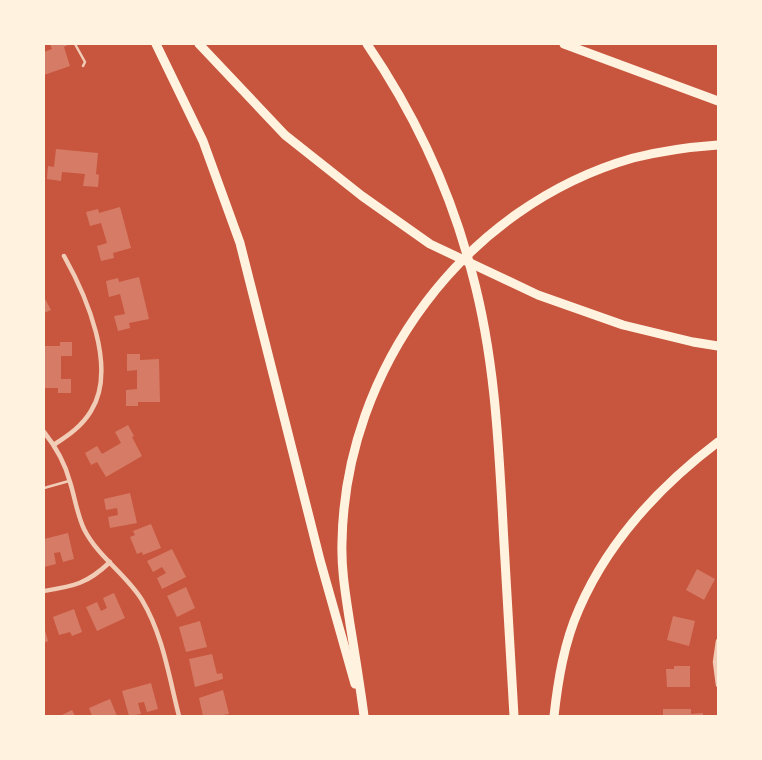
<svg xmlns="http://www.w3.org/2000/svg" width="762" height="760" font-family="'Crimson Pro',serif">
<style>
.building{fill:#d67c66}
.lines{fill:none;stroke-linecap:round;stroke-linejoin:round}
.service{stroke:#f1ccb7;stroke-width:2.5}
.minor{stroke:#f1ccb7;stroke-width:4.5}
.motorway{stroke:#fff3e0;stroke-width:9}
</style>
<rect width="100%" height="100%" fill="#c8553d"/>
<g class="building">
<polygon points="50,44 67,44 68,45 64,47 70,66 44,75 44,52 52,49"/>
<polygon points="56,149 98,153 96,174 99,175 98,187 83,186 85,174 62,172 61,181 47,179 48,166 54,167"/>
<polygon points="120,207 131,248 113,253 114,258 101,261 97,246 107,243 101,223 90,226 86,212 98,209 99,213"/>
<polygon points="139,277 149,319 129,323 130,328 118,331 114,316 125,314 120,294 109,297 106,281 118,278 119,282"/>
<polygon points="44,297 51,310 44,313"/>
<polygon points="60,342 72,342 72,356 61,356 61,379 71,379 71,393 58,393 58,388 44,388 44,346 60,346"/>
<polygon points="127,354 140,354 140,360 159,359 160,402 138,402 138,406 126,406 126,390 137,389 137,370 127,371"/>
<polygon points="128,425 134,436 132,437 142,456 106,477 97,462 91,465 85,453 97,446 102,454 121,443 115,432"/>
<polygon points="130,493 137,523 110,528 108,517 118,515 117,508 106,510 104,499"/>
<polygon points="151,524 161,548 143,555 142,552 137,554 130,537 135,535 133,531"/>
<polygon points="68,533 74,559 63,562 60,552 54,553 56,564 44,567 44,539"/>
<polygon points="172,549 186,577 162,589 157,578 166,573 162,567 153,572 147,561"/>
<polygon points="697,569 715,579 704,600 686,590"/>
<polygon points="186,587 195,608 177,617 167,596"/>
<polygon points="114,593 125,618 97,631 86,607 97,602 101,611 107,608 103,598"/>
<polygon points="74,609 82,632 72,636 70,632 59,635 53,617"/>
<polygon points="673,616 695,621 689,646 667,640"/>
<polygon points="200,621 207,647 186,652 179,627"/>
<polygon points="44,627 48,641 44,643"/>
<polygon points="212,654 217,674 222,673 223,679 195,687 189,659"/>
<polygon points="674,666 690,666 690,687 667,687 666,669 674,669"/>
<polygon points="151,683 158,709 147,712 144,702 138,703 141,714 129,716 122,691"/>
<polygon points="223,690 229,714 218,716 203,716 199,698"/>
<polygon points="110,699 117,716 92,716 89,708"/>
<polygon points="663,709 691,709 691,714 703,713 703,716 663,716"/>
<polygon points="72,710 75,716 60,716"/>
</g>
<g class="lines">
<g class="service">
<polyline points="75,44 85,62 83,66"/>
<polyline points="44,488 69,481"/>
</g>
<g class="minor">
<path d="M44 432C56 447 65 463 70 482 75 498 77 514 84 529 98 557 126 574 142 600 163 635 169 677 179 716"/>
<path d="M55 444C69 435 82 426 91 411 118 368 86 295 64 256"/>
<path d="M44 591C74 586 87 584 110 562"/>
<polyline points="718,641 715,662 718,685"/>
</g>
<g class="motorway">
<polyline points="156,44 203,141 240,243 320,560 355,684"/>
<polyline points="199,44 285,135 362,196 430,244 538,295 623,325 693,342 718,346"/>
<path d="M367 44C414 113 451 192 472 273 496 361 499 452 504 543 507 601 511 658 514 716"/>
<polyline points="564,44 718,101"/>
<path d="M364 716C360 685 355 655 350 624 346 597 341 570 342 542 345 368 465 206 633 158 661 151 690 147 718 145"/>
<path d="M554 716C558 680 564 643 579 609 608 542 660 486 718 442"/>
</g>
</g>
<rect width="762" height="760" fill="none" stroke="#fff3e0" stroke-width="90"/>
</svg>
